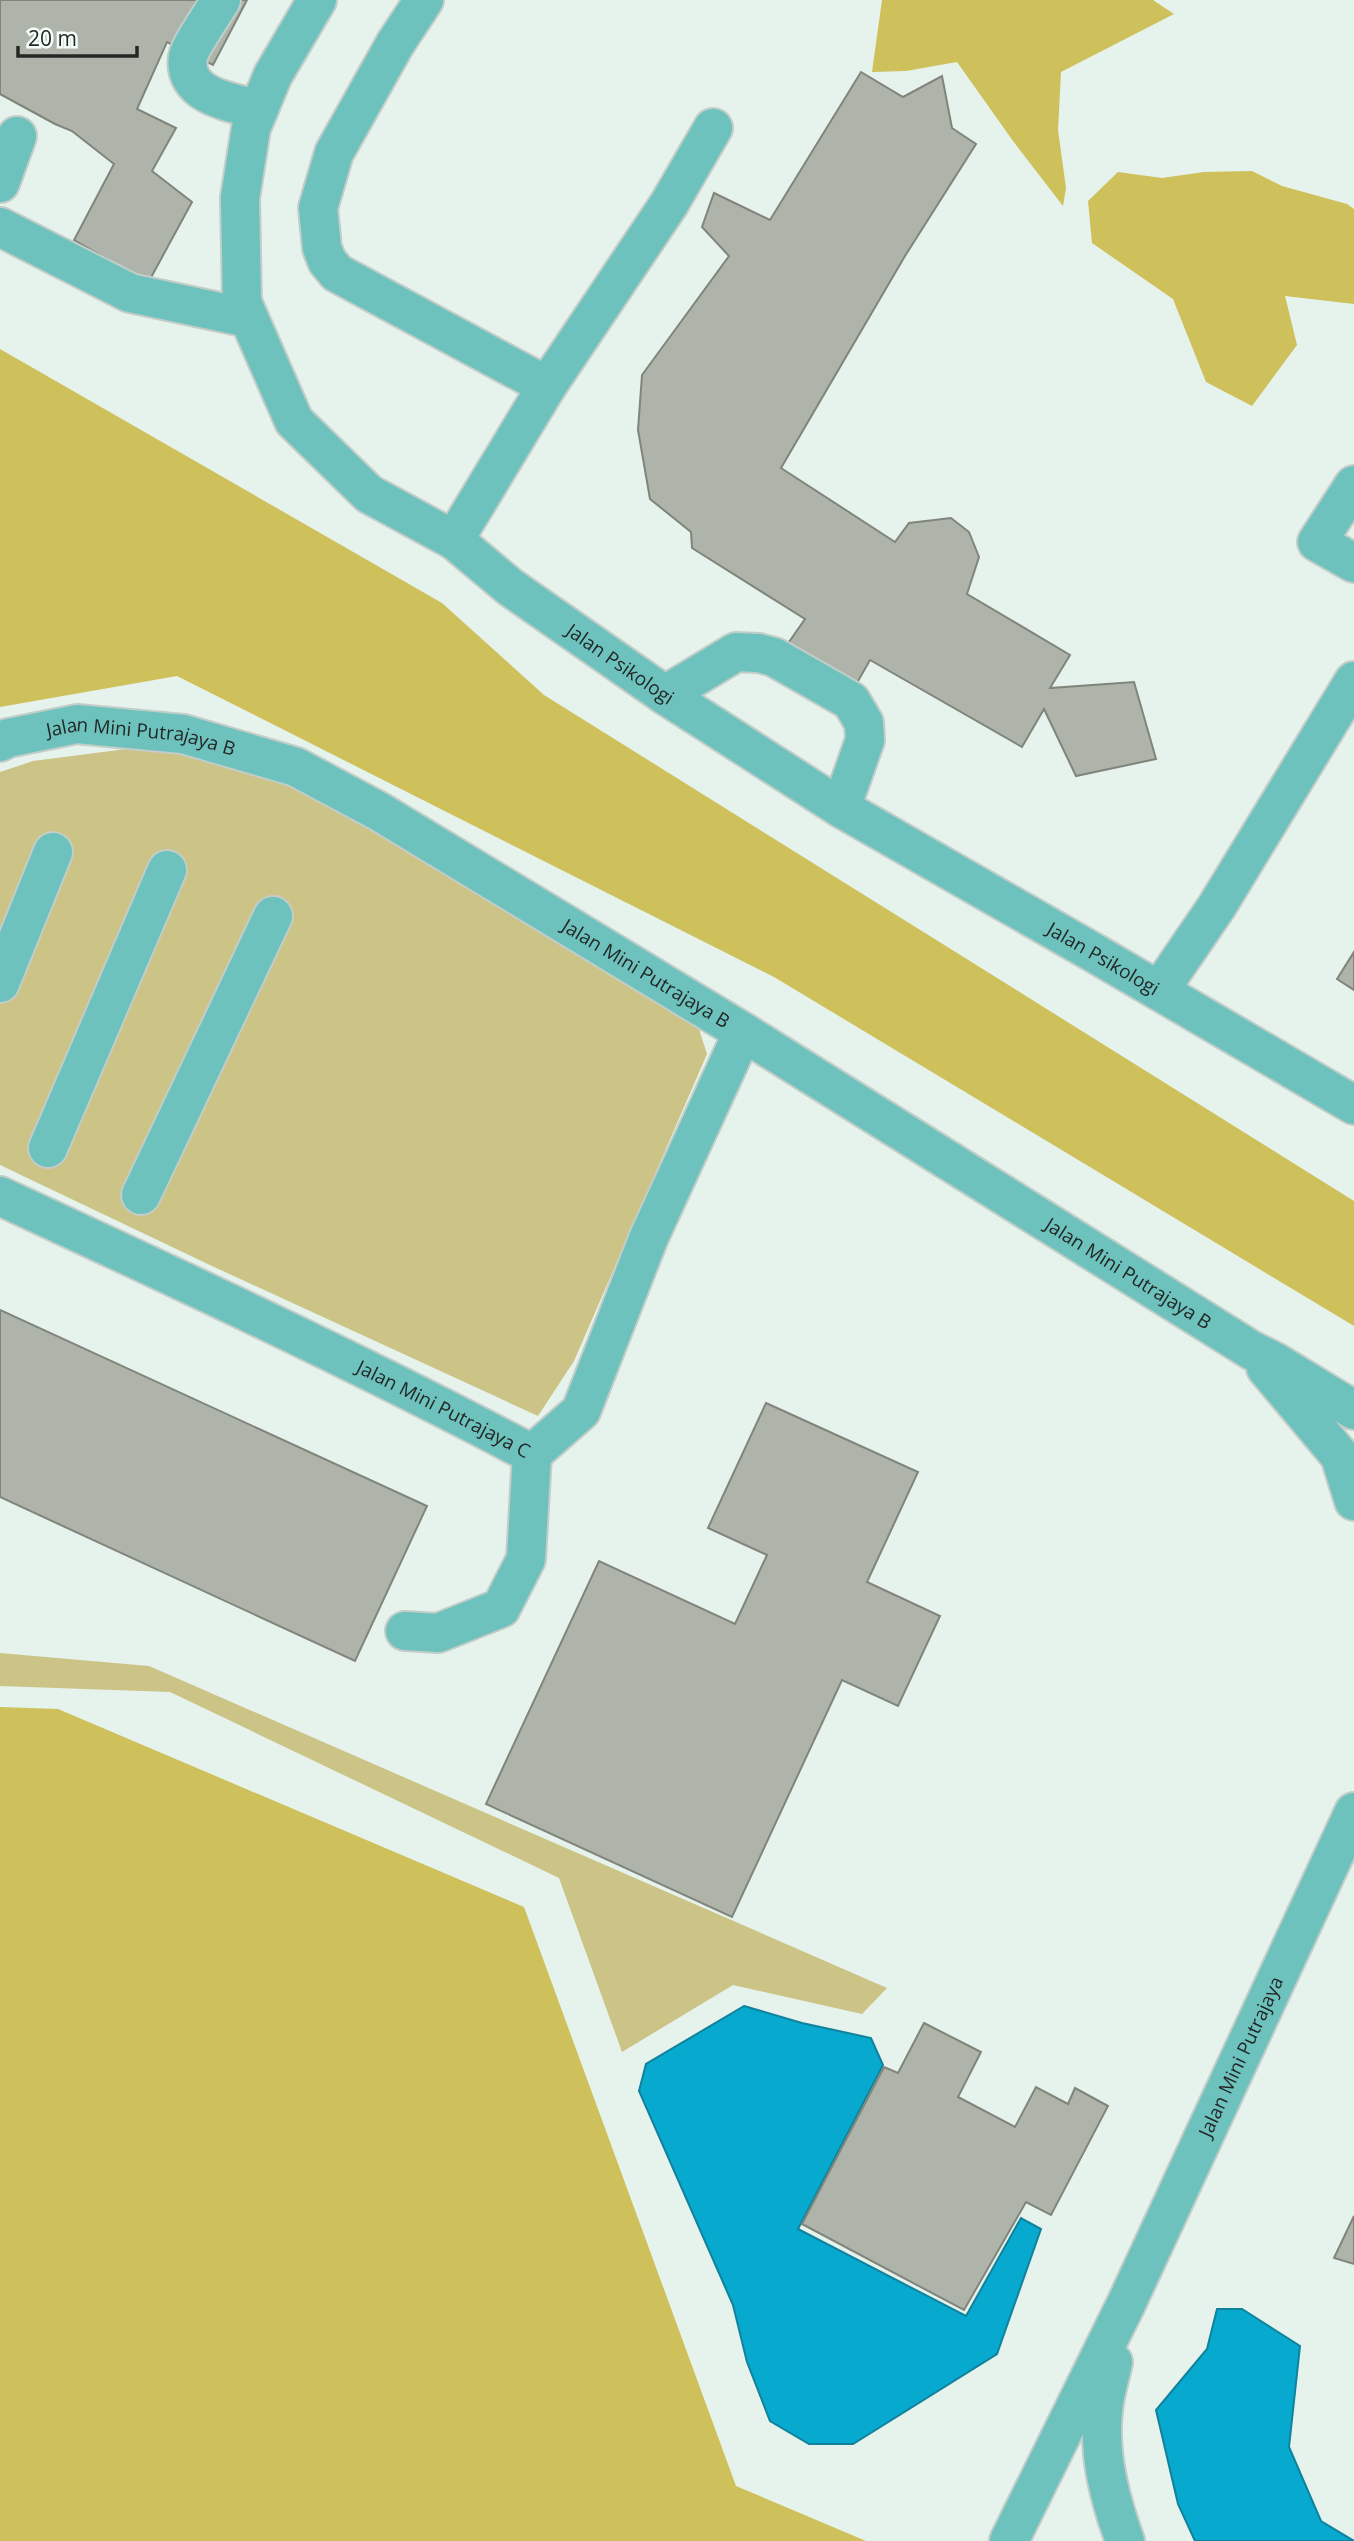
<svg xmlns="http://www.w3.org/2000/svg" width="1354" height="2541" font-family="'Open Sans',sans-serif">
<style>
.green{fill:#ccc386}
.forest{fill:#cec05a}
.water{fill:#08a9cf;stroke:#10829c;stroke-width:2}
.building{fill:#aeb4aa;stroke:#80857b;stroke-width:2}
.lines{fill:none;stroke-linecap:round;stroke-linejoin:round}
.minor-casing{stroke:#c3cdc8;stroke-width:42}
.minor{stroke:#6dc2be;stroke-width:38}
.labels{text-anchor:middle;stroke-width:5;stroke-linejoin:round;paint-order:stroke}
.street-label{font-size:19px;fill:#232725;stroke:#f5fffa}
</style>
<rect width="100%" height="100%" fill="#e6f2ec"/>
<g class="green">
<polygon points="165,744 294,778 696,1020 707,1054 574,1361 538,1416 212,1266 0,1165 0,772 33,761"/>
<polygon points="0,1653 149,1666 887,1988 862,2014 733,1985 622,2052 559,1878 170,1692 0,1686"/>
</g>
<g class="forest">
<polygon points="882,0 1153,0 1174,14 1061,72 1058,130 1066,188 1063,206 1013,141 957,62 906,71 872,72"/>
<polygon points="1252,171 1282,186 1347,204 1354,209 1354,304 1285,296 1297,345 1252,406 1206,382 1173,299 1092,243 1088,201 1118,172 1162,178 1204,172"/>
<polygon points="0,349 442,603 544,695 1354,1201 1354,1326 774,977 177,676 0,707"/>
<polygon points="0,1707 58,1709 524,1907 736,2486 866,2541 0,2541"/>
</g>
<g class="water">
<polygon points="744,2006 802,2023 871,2038 883,2065 798,2229 966,2316 1021,2218 1041,2229 997,2354 853,2444 809,2444 770,2421 747,2362 733,2305 639,2091 646,2064"/>
<polygon points="1217,2309 1242,2309 1300,2346 1289,2447 1321,2521 1354,2541 1195,2541 1178,2504 1156,2410 1207,2349"/>
</g>
<g class="building">
<polygon points="0,0 247,0 213,65 167,42 137,109 176,128 152,171 192,202 148,283 74,240 114,164 72,131 55,124 0,94"/>
<polygon points="861,72 903,97 942,76 952,128 976,144 905,256 781,468 895,542 909,523 951,518 969,532 979,557 967,594 1070,655 1050,688 1134,682 1156,759 1076,776 1044,709 1022,747 870,660 850,695 782,652 805,619 692,548 691,532 650,499 638,430 642,375 729,256 702,227 714,193 770,220"/>
<polygon points="1354,952 1354,990 1337,979"/>
<polygon points="0,1310 427,1506 355,1661 0,1497"/>
<polygon points="766,1403 918,1472 867,1582 940,1616 898,1706 842,1680 732,1917 486,1804 599,1561 735,1624 767,1555 708,1528"/>
<polygon points="924,2023 981,2052 958,2097 1015,2127 1036,2087 1068,2104 1075,2088 1108,2106 1051,2215 1026,2202 964,2310 802,2224 884,2067 898,2073"/>
<polygon points="1354,2216 1354,2264 1334,2258"/>
</g>
<g class="lines">
<defs>
<g id="minor">
<path d="M221 0C214 12 190 46 188 57 182 96 232 103 259 109"/>
<path id="s1" d="M317 0 273 75 251 128 240 198 242 302 294 421 369 494 454 540 510 587 665 695 841 808 1096 954 1354 1105"/>
<polyline points="424,0 395,44 334,153 318,208 322,248 327,261 337,273 547,386"/>
<polyline points="0,183 17,136"/>
<polyline points="0,227 130,293 248,318"/>
<polyline points="1354,485 1317,542 1354,563"/>
<polyline points="454,540 547,386 669,204 713,128"/>
<polyline points="665,695 736,652 759,653 774,657 851,701 864,723 865,740 841,808"/>
<path id="s2" d="M0 742 8 738 77 724 183 734 296 767 380 812 743 1032 1251 1350 1275 1362 1354 1410"/>
<polyline points="0,983 53,852"/>
<polyline points="1159,991 1217,906 1354,681"/>
<polyline points="48,1148 167,870"/>
<polyline points="141,1195 273,916"/>
<path id="s3" d="M0 1196C179 1279 358 1362 532 1454L581 1411 649 1237 743 1032"/>
<polyline points="1266,1368 1340,1456 1354,1501"/>
<polyline points="405,1631 438,1633 501,1608 526,1559 532,1454"/>
<path d="M1113 2362C1110 2378 1104 2394 1103 2411 1098 2455 1110 2500 1125 2541"/>
<path id="s4" d="M1009 2541 1127 2302 1354 1812"/>
</g>
</defs>
<use href="#minor" class="minor-casing"/>
<use href="#minor" class="minor"/>
</g>
<g class="labels">
<g class="street-label">
<text dy="7" stroke="none"><textPath href="#s1" startOffset="858">Jalan Psikologi</textPath></text>
<text dy="7" stroke="none"><textPath href="#s2" startOffset="144">Jalan Mini Putrajaya B</textPath></text>
<text dy="7" stroke="none"><textPath href="#s1" startOffset="1424">Jalan Psikologi</textPath></text>
<text dy="7" stroke="none"><textPath href="#s2" startOffset="710">Jalan Mini Putrajaya B</textPath></text>
<text dy="7" stroke="none"><textPath href="#s2" startOffset="1278">Jalan Mini Putrajaya B</textPath></text>
<text dy="7" stroke="none"><textPath href="#s3" startOffset="492">Jalan Mini Putrajaya C</textPath></text>
<text dy="7" stroke="none"><textPath href="#s4" startOffset="537">Jalan Mini Putrajaya</textPath></text>
</g>
</g>
<path d="M18 46v10h119v-10" fill="none" stroke="#232725" stroke-width="3.5"/>
<text x="28" y="46" font-size="21" fill="#232725" stroke="#f5fffa" stroke-width="5" paint-order="stroke">20 m</text>
</svg>
